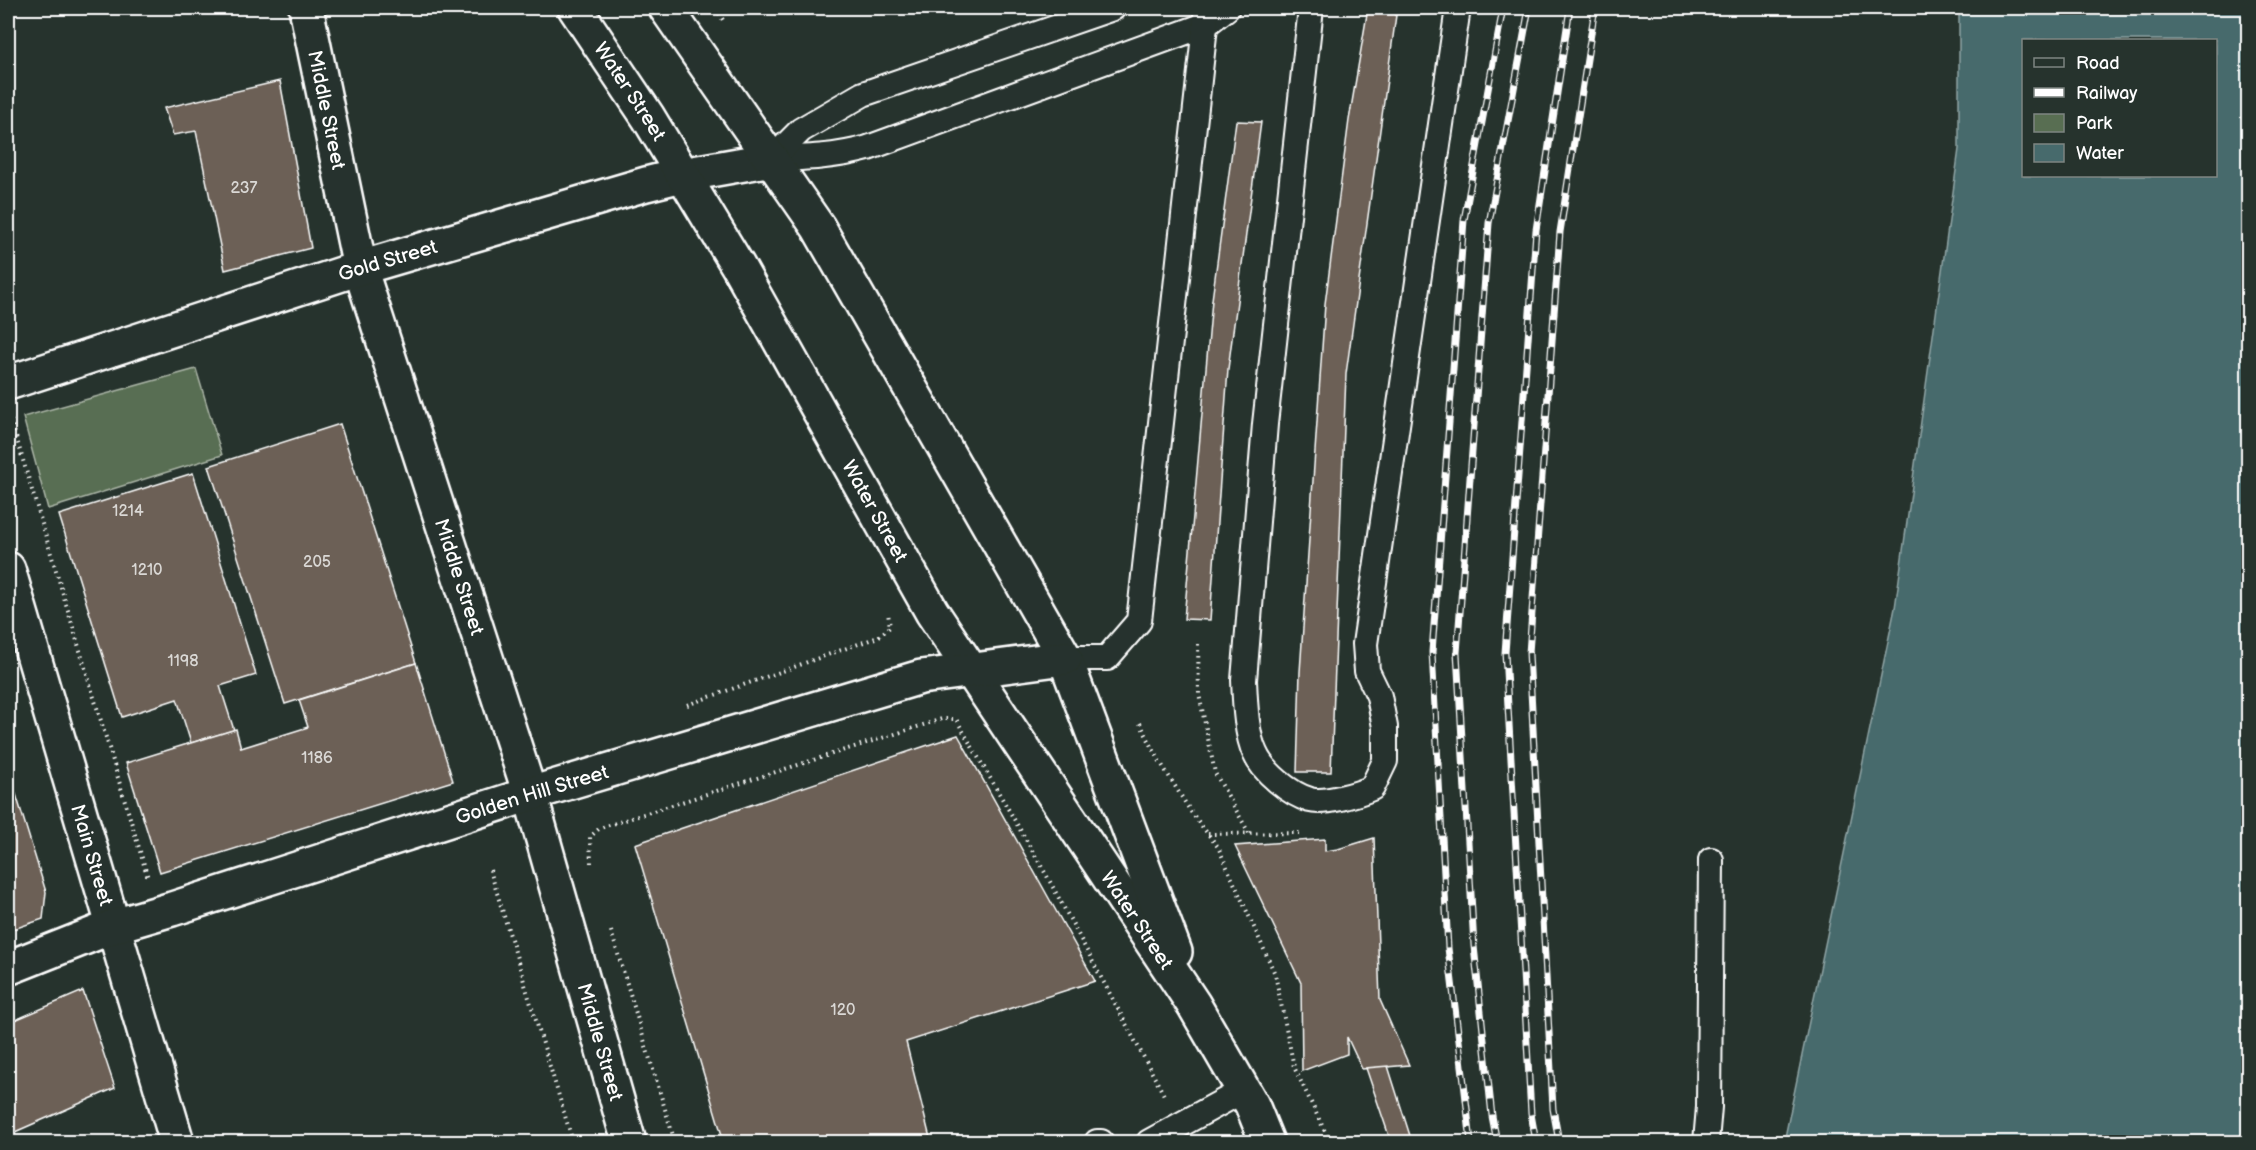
<svg xmlns="http://www.w3.org/2000/svg" width="2256" height="1150" font-family="'Balsamiq Sans',sans-serif">
<style>
.green{fill:#586e52;stroke:#acb6a8;stroke-width:1.5}
.water{fill:#476a6c;stroke:#91a6a7;stroke-width:1.5;fill-rule:evenodd}
.building{fill:#6c6156;stroke:#fff;stroke-width:1.5}
.lines{fill:none;stroke-linecap:round;stroke-linejoin:round}
.lane-casing{stroke:#fff;stroke-width:28}
.street-casing{stroke:#fff;stroke-width:38}
.secondary-casing{stroke:#fff;stroke-width:38}
.path{stroke:#fff;stroke-width:4;stroke-dasharray:1.5 4.5;stroke-linecap:butt}
.lane{stroke:#26332d;stroke-width:24}
.street{stroke:#26332d;stroke-width:33}
.secondary{stroke:#26332d;stroke-width:33}
.rail-casing{stroke:#fff;stroke-width:7}
.rail{stroke:#26332d;stroke-width:4.5;stroke-dasharray:14;stroke-linecap:butt}
.labels{text-anchor:middle;stroke-width:5;stroke-linejoin:round;paint-order:stroke}
.number-label{font-size:16px;fill:#dad8d5}
.street-label{font-size:20px;fill:#fff;stroke:#26332d}
</style>
<rect width="100%" height="100%" fill="#26332d"/>
<filter id="ink" filterUnits="userSpaceOnUse"><feTurbulence type="fractalNoise" baseFrequency=".0167" numOctaves="2"/><feDisplacementMap in="SourceGraphic" scale="12" xChannelSelector="R" yChannelSelector="G"/><feConvolveMatrix kernelMatrix="1 2 1 2 8 2 1 2 1" color-interpolation-filters="sRGB"/></filter>
<g filter="url(#ink)">
<polygon class="green" points="196,369 222,455 48,509 23,417"/>
<path class="water" d="M1959 8H2248V1142H1784L1895 608 1959 149ZM2024 40H2216V176H2024Z"/>
<g class="building">
<polygon points="1368,8 1397,8 1346,374 1331,772 1297,772 1300,672 1325,304 1349,120"/>
<polygon points="280,81 311,248 225,270 196,131 173,135 164,108"/>
<polygon points="1236,121 1261,122 1228,369 1210,620 1184,619 1212,300"/>
<polygon points="340,424 416,663 285,704 209,466"/>
<polygon points="193,473 256,675 220,686 234,730 191,743 177,699 122,717 59,515"/>
<polygon points="416,663 453,781 160,872 126,763 236,729 241,748 308,727 299,700"/>
<polygon points="958,735 1095,981 906,1042 931,1142 724,1142 635,844"/>
<polygon points="8,766 15,791 8,793"/>
<polygon points="15,791 46,892 43,919 8,931 8,793"/>
<polygon points="1374,838 1380,1000 1409,1065 1362,1069 1347,1037 1347,1054 1302,1071 1301,983 1235,846 1325,839 1325,851 1338,849"/>
<polygon points="83,991 115,1088 8,1135 8,1023"/>
<polygon points="1388,1066 1412,1142 1391,1142 1366,1068"/>
</g>
<g class="lines">
<defs>
<g id="lane">
<path d="M1311 8 1265 424 1244 680C1245 701 1246 734 1255 753 1263 772 1290 794 1310 800 1325 804 1358 794 1372 788L1385 761V727L1379 696 1367 671 1365 644 1458 8"/>
<path d="M772 159C805 158 836 157 868 148L1205 25 1227 8"/>
<polyline points="772,159 801,130 863,94 1113,8"/>
<polyline points="1065,658 1107,658 1139,621 1207,8"/>
<polyline points="1097,1142 1101,1142"/>
<polyline points="1149,1142 1244,1090"/>
<polyline points="1706,1142 1709,1107 1711,860"/>
</g>
<g id="street">
<path id="s1" d="M306 8 360 268 530 794 629 1142"/>
<path id="s2" d="M8 383 360 268 646 184 682 175 772 159"/>
</g>
<g id="secondary">
<path id="s3" d="M575 8 648 117 738 266 932 612 1194 1005 1252 1105 1267 1142"/>
<polyline points="666,8 818,227 1065,658 1175,952"/>
<path id="s4" d="M8 569 177 1142"/>
<path id="s5" d="M8 968 114 926 172 909 530 794 921 677 1065 658"/>
</g>
</defs>
<use href="#lane" class="lane-casing"/>
<use href="#street" class="street-casing"/>
<use href="#secondary" class="secondary-casing"/>
<g class="path">
<polyline points="716,8 723,20"/>
<polyline points="11,420 148,878"/>
<polyline points="1198,644 1199,694 1215,773 1249,833"/>
<polyline points="687,705 878,637 890,627 888,613"/>
<polyline points="1140,723 1159,760 1191,812 1218,847 1275,974 1294,1067 1330,1142"/>
<polyline points="1208,834 1301,833"/>
<polyline points="591,863 590,837 600,828 942,719 956,719 1047,876 1165,1097"/>
<polyline points="490,870 573,1142"/>
<polyline points="611,931 675,1142"/>
</g>
<use href="#lane" class="lane"/>
<use href="#street" class="street"/>
<use href="#secondary" class="secondary"/>
<defs>
<g id="rail">
<polyline points="1471,1142 1448,948 1432,652 1464,220 1503,8"/>
<polyline points="1497,1142 1492,1116 1474,946 1457,653 1489,223 1529,8"/>
<polyline points="1536,1142 1531,1114 1505,653 1536,230 1570,8"/>
<polyline points="1559,1142 1553,1109 1529,653 1560,232 1595,8"/>
</g>
</defs>
<use href="#rail" class="rail-casing"/>
<use href="#rail" class="rail"/>
</g>
</g>
<g class="labels">
<g class="number-label">
<text x="244" y="193">237</text>
<text x="128" y="516">1214</text>
<text x="317" y="567">205</text>
<text x="147" y="575">1210</text>
<text x="183" y="666">1198</text>
<text x="317" y="763">1186</text>
<text x="843" y="1015">120</text>
</g>
<g class="street-label">
<text dy="7" stroke="none"><textPath href="#s3" startOffset="100">Water Street</textPath></text>
<text dy="7" stroke="none"><textPath href="#s1" startOffset="104">Middle Street</textPath></text>
<text dy="7" stroke="none"><textPath href="#s2" startOffset="399">Gold Street</textPath></text>
<text dy="7" stroke="none"><textPath href="#s3" startOffset="586">Water Street</textPath></text>
<text dy="7" stroke="none"><textPath href="#s1" startOffset="590">Middle Street</textPath></text>
<text dy="7" stroke="none"><textPath href="#s5" startOffset="552">Golden Hill Street</textPath></text>
<text dy="7" stroke="none"><textPath href="#s4" startOffset="298">Main Street</textPath></text>
<text dy="7" stroke="none"><textPath href="#s3" startOffset="1072">Water Street</textPath></text>
<text dy="7" stroke="none"><textPath href="#s1" startOffset="1076">Middle Street</textPath></text>
</g>
</g>
<rect width="2256" height="1150" fill="none" stroke="#26332d" stroke-width="30"/>
<rect x="15" y="15" width="2226" height="1120" fill="none" stroke="#fff" stroke-width="2" filter="url(#ink)"/>
<rect x="2022" y="39" width="195" height="138" fill="#26332d" stroke="#7d8581" stroke-width="1.5"/>
<rect x="2034" y="58" width="30" height="9" fill="#26332d" stroke="#7d8581" stroke-width="1.5"/>
<text x="2076" y="69" font-size="18" fill="#ffffff">Road</text>
<rect x="2034" y="88" width="30" height="9" fill="#ffffff" stroke="#7d8581" stroke-width="1.5"/>
<text x="2076" y="99" font-size="18" fill="#ffffff">Railway</text>
<rect x="2034" y="114" width="30" height="18" fill="#586e52" stroke="#7d8581" stroke-width="1.5"/>
<text x="2076" y="129" font-size="18" fill="#ffffff">Park</text>
<rect x="2034" y="144" width="30" height="18" fill="#476a6c" stroke="#7d8581" stroke-width="1.5"/>
<text x="2076" y="159" font-size="18" fill="#ffffff">Water</text>
</svg>
